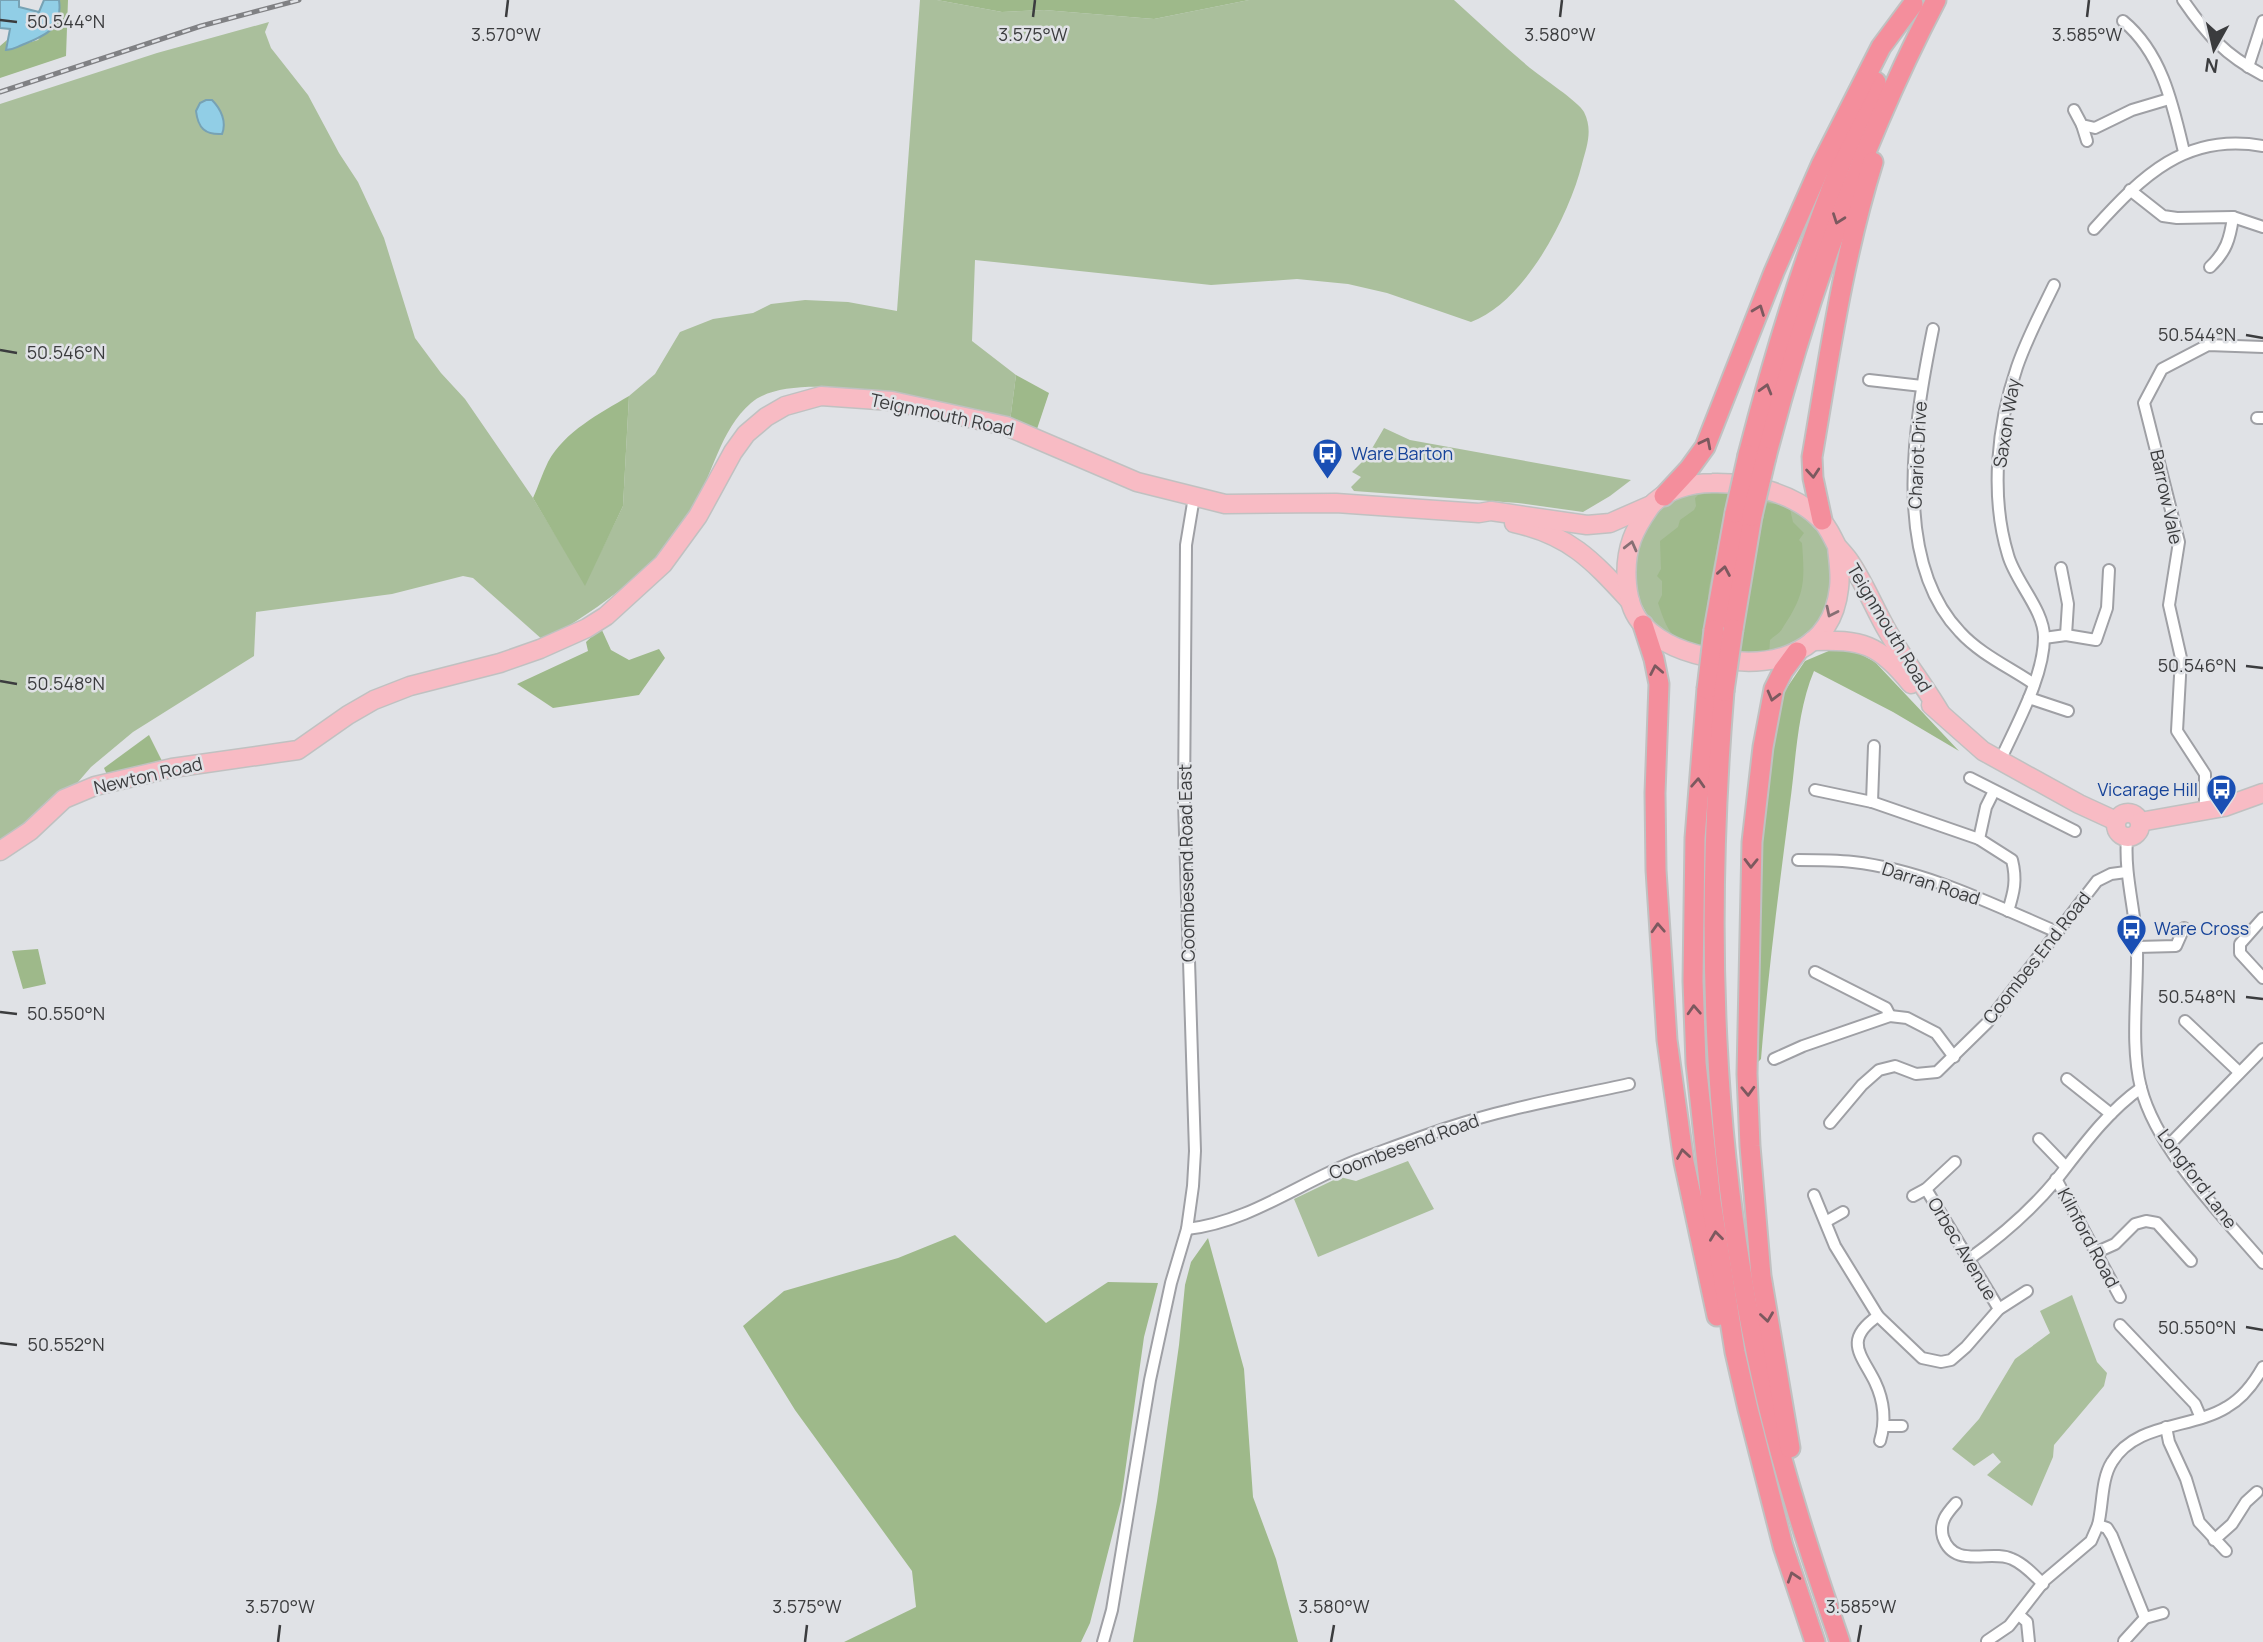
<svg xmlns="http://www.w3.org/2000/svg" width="2263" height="1642" font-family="Manrope,sans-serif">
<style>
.green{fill:#aabf9c}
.forest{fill:#9eb98a}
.water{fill:#91cee6;stroke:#77a2b4;stroke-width:2}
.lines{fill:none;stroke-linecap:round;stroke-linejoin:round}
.street-casing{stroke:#9fa0a5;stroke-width:14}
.primary-casing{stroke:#c0c1c1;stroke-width:21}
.highway-casing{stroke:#c0c1c1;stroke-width:23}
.street{stroke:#fff;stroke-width:10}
.primary{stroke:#f8bbc4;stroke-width:18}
.highway{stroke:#f48e9c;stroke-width:19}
.rail-casing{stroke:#808184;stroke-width:5}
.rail{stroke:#e0e2e6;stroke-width:2.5;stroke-dasharray:8;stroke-linecap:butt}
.highway-bridge-casing{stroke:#c0c1c1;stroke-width:23;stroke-linecap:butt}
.highway-bridge{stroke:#f48e9c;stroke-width:19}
.oneway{stroke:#7c595f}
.oneway2{stroke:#876f74}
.ticks{fill:none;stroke:#3b3c3e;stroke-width:2.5}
.labels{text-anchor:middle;stroke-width:5;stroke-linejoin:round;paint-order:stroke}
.street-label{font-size:18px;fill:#3b3c3e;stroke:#e0e2e6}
.transit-label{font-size:18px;fill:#164399;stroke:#e0e2e6;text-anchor:start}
.ticks-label{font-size:18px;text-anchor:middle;fill:#3b3c3e;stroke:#e0e2e6;stroke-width:5;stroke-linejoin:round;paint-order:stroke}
</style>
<rect width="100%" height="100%" fill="#e0e2e6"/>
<g class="green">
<path d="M920 0H937L1002 12 1044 10 1154 19 1249 0H1454C1479 23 1504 46 1530 68 1541 77 1579 102 1584 112 1593 130 1587 146 1582 164 1569 216 1525 302 1471 322L1387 293 1348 284 1297 279 1211 285 975 260 972 341 1016 375 1010 421C956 406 796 364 751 403 720 430 713 474 693 508 658 569 602 606 544 641L473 578 463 576 392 594 256 612 254 656 133 732 91 767 72 789 25 826 0 842V104L157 53 269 22 265 32 271 48 308 95 339 153 358 182 384 238 415 338 441 373 465 399 533 498 585 584 623 506 629 396 655 374 680 332 713 319 753 313 771 304 805 300 848 302 897 311Z"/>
<polygon points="1384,428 1410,440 1631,480 1610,496 1583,512 1518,503 1354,491 1351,487 1361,477 1352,472 1367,457"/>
<polygon points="1708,488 1787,503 1819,529 1829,549 1834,572 1828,604 1817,625 1808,636 1773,655 1703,650 1667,636 1650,620 1638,598 1635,586 1633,556 1647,523 1663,505 1678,496"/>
<polygon points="1408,1161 1434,1209 1318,1257 1294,1199 1340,1177 1356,1181"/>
<polygon points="2072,1295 2097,1362 2107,1373 2104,1386 2054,1445 2053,1457 2032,1506 1987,1475 2001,1462 1993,1453 1974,1466 1952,1449 1979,1419 2015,1359 2050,1333 2040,1311"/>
</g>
<g class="forest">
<polygon points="59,0 68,0 66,56 0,78 0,46 7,40 6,49 38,40 60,13"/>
<polygon points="937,0 1249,0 1154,19 1044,10 1002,12"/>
<polygon points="1016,375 1049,393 1036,432 1010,421"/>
<path d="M629 396 623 506 585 586 533 498C538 487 542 474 548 462 565 431 599 414 629 396Z"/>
<path d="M1726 491 1730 493 1723 518 1709 588 1703 648C1671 640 1668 633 1658 603L1662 595V581L1657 576 1661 569 1660 541 1678 527 1680 520 1694 510 1696 506 1695 498 1698 495Z"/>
<path d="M1765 503 1784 505 1790 509 1793 522 1804 533 1799 540 1802 543C1805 583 1805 595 1782 629 1780 633 1774 636 1770 640L1769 655 1739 656 1747 594Z"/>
<polygon points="601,628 611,650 629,660 659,649 665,658 639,695 553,708 517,684 588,651 586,642"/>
<path d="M1831 650 1855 651 1875 662 1959 751 1893 712 1814 671C1797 711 1796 760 1790 803 1779 888 1768 973 1761 1059L1751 1069 1758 869 1776 726 1784 692 1805 661Z"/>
<polygon points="149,735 163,763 108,777 104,768"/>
<polygon points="38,949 46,984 23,989 12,951"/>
<polygon points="955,1235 1046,1323 1108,1282 1158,1283 1144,1337 1121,1501 1090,1623 1081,1642 844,1642 916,1607 912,1571 795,1410 743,1326 784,1291 898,1258"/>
<polygon points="1208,1238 1244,1369 1253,1497 1276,1559 1298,1642 1133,1642 1157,1501 1179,1345 1185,1285 1191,1262"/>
</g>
<g class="water">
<path d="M0 0H19V7L39 12 44 0H59C63 29 46 35 22 45 15 48 13 50 6 50L10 29 0 28Z"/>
<path d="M206 100H212C221 109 227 122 222 134 205 135 198 128 196 111L200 103Z"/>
</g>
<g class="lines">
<defs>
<g id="street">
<path d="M2183 0C2207 35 2225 55 2263 75"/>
<path d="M2123 21C2162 53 2173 105 2184 152"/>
<polyline points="2248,67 2263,21"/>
<polyline points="2074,110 2082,125 2095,128 2132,110 2169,99"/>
<polyline points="2082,125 2087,141"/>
<polyline points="2130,190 2163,216 2177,218 2233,217 2263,227"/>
<path d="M2094 229C2142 176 2186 132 2263 146"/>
<path d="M2210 267C2226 252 2230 239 2233 217"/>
<path d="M1933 329C1915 418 1890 559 1960 632 1980 654 2009 667 2034 684"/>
<polyline points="1869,380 1922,386"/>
<polyline points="2257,418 2263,418"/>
<polyline points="2061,568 2068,604 2066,635"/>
<polyline points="2044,638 2066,635 2096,640 2107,608 2109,570"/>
<polyline points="2029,698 2068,711"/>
<path d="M2000 761C2016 725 2044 677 2044 637 2044 610 2015 581 2008 555 1990 496 1997 425 2017 367 2027 338 2041 312 2054 285"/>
<polyline points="1970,778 2075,831"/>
<path d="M1815 790 1872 802 1979 839 2012 860C2017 880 2014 892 2008 911"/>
<polyline points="1872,802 1874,746"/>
<polyline points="2205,810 2205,774 2177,731 2181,658 2169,605 2179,542 2144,403 2162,369 2208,345 2263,347"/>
<path d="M2127 838C2124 876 2136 912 2137 949 2138 994 2130 1045 2141 1088 2157 1150 2222 1215 2263 1263"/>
<polyline points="1979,839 1986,807 1994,791"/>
<path d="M1798 860C1816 860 1835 860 1853 862 1924 870 1992 904 2057 932"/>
<polyline points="2263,918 2240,944 2240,953 2263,978"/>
<polyline points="2137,947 2176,946 2184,928"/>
<polyline points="1815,972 1886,1008 1890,1016"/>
<polyline points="2185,1021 2239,1072"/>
<polyline points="1774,1059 1803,1046 1890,1016 1907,1018 1936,1033 1954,1057"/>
<polyline points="2067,1079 2111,1114"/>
<polyline points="1830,1123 1862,1085 1879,1070 1895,1066 1916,1074 1937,1072 1987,1023 2097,881 2111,874 2126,872"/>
<polyline points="2039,1139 2065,1166"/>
<polyline points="2169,1145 2263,1049"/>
<polyline points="2056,1179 2120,1297"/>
<polyline points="1926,1189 1999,1309"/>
<polyline points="1814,1195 1835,1246 1878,1316 1922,1358 1941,1362 1951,1360 1966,1347 1999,1309 2027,1291"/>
<polyline points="1913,1196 1926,1189 1955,1162"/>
<polyline points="1827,1221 1843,1212"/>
<path d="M1187 1229C1250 1222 1300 1182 1358 1160 1408 1142 1458 1122 1510 1110 1549 1100 1589 1093 1629 1084"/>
<polyline points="2097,1252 2115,1244 2135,1224 2146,1221 2157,1223 2191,1261"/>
<path d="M1969 1259C2000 1237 2033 1208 2057 1179 2082 1147 2107 1112 2141 1088"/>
<path d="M1878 1316C1843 1340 1861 1354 1875 1382 1884 1401 1886 1421 1880 1441"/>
<polyline points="2120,1325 2195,1404 2201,1418"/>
<polyline points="1885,1426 1902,1426"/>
<polyline points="2166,1427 2169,1442 2186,1479 2199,1522 2226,1551"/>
<path d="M1956 1503C1947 1513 1939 1522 1943 1537 1954 1570 1990 1549 2012 1559 2024 1564 2034 1575 2043 1584"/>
<polyline points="2214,1540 2232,1524 2246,1502 2257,1492"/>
<polyline points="2019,1615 2027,1622 2029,1642"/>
<polyline points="2145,1618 2163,1613"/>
<polyline points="1987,1641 2009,1626 2045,1580 2091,1541 2098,1525"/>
<path d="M2124 1641 2145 1618 2112 1536 2107 1528 2098 1525C2103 1506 2101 1479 2112 1462 2136 1422 2192 1429 2227 1407 2243 1398 2254 1383 2263 1367"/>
<polyline points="1103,1642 1112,1610 1150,1380 1171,1283 1187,1229 1193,1186 1195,1151 1184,802 1186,545 1194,497"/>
</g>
<g id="primary">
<path d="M1514 523C1570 535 1593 561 1630 601"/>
<path d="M1837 546C1838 560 1841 574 1839 588 1832 652 1774 669 1719 659 1692 655 1663 646 1643 625 1624 606 1623 564 1632 539 1636 528 1643 517 1650 507 1663 490 1692 483 1712 483 1749 482 1794 493 1820 519 1828 526 1832 537 1837 546 1841 551 1847 557 1850 562 1865 584 1875 610 1888 632 1904 660 1924 685 1940 712"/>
<path d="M1812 641C1862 639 1879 644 1911 684"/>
<polyline points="1931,705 1983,751 2079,804 2116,821"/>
<circle cx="2128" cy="825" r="12"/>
<polyline points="2140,822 2224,807 2263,793"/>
<polyline points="0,851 30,831 64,799 95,786 172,768 298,750 348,715 374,700 410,686 500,663 540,649 587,628 606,616 663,564 698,516 733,452 746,434 766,417 785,406 821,396 892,401 1006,426 1137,482 1225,504 1336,503 1479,513 1491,511 1587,525 1610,523 1651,505"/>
</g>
<g id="highway">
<path d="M1748 455C1781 327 1821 202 1876 82"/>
<path d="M1766 457C1807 299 1860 146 1936 0"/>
<polyline points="1664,496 1689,469 1705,447 1774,272 1821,165 1881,47 1913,4"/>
<path d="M1822 520 1813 478 1812 457C1829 358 1843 258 1873 162"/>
<polyline points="1643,625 1654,659 1659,684 1655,793 1656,870 1667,1040 1684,1162 1717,1316"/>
<polyline points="1733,629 1752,516"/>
<polyline points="1714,630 1735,513"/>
<polyline points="1707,689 1695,838 1693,981 1696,1063 1711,1201 1735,1352 1748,1409 1783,1546 1815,1642"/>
<path d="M1724 691C1705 925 1711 1154 1763 1384 1783 1472 1811 1557 1840 1642"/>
<polyline points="1790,1448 1761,1276 1750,1146 1747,1074 1752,842 1763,747 1774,689 1783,671 1797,652"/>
</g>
</defs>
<use href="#street" class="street-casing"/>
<use href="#primary" class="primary-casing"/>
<use href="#highway" class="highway-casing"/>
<use href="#street" class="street"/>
<use href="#primary" class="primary"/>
<use href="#highway" class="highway"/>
<defs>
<polyline id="rail" points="0,92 201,26 299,0"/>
</defs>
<use href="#rail" class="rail-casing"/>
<use href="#rail" class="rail"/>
<defs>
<g id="highway-bridge">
<polyline points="1735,513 1748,455"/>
<polyline points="1752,516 1766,457"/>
<polyline points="1707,689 1714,630"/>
<polyline points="1724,691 1733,629"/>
</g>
</defs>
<use href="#highway-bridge" class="highway-bridge-casing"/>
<use href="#highway-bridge" class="highway-bridge"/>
</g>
<defs><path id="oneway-chevron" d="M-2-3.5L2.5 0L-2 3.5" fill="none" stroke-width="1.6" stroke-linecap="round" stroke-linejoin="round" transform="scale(1.75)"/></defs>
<g class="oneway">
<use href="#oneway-chevron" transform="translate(1838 219) rotate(110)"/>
<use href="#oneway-chevron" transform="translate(1759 310) rotate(-69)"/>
<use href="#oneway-chevron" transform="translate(1766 389) rotate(-74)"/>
<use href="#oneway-chevron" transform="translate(1706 443) rotate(-63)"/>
<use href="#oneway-chevron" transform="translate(1813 473) rotate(85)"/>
<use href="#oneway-chevron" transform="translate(1724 571) rotate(-80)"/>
<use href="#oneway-chevron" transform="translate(1656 670) rotate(-101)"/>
<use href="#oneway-chevron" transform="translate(1773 696) rotate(105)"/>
<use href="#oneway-chevron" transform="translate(1698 783) rotate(-87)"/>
<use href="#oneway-chevron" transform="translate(1751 863) rotate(91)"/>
<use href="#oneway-chevron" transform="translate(1658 928) rotate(-93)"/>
<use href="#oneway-chevron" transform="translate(1694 1010) rotate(-93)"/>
<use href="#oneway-chevron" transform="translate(1748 1091) rotate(88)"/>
<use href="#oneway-chevron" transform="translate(1683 1154) rotate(-99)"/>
<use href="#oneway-chevron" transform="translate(1716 1236) rotate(-97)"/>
<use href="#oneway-chevron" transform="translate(1767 1317) rotate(82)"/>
<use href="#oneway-chevron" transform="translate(1793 1577) rotate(-108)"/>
</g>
<g class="oneway2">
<use href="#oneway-chevron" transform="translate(1631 546) rotate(-76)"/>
<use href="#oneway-chevron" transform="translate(1831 612) rotate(116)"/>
</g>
<path class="ticks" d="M506 17 508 0M1033 17 1035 0M1560 17 1562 0M2087 17 2089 0M0 20 17 22M2246 335 2263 338M0 350 17 353M2246 666 2263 668M0 681 17 684M2246 997 2263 999M0 1012 17 1014M2246 1327 2263 1330M0 1343 17 1345M278 1642 280 1625M805 1642 807 1625M1331 1642 1334 1625M1858 1642 1861 1625"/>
<defs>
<symbol id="bus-pin" viewBox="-11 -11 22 30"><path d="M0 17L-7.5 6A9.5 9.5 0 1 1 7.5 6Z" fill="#1a4fb4" stroke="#e0e2e6"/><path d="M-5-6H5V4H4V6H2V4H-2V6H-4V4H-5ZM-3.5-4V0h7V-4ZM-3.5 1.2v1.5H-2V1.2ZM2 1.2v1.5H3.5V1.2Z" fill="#fff"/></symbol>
</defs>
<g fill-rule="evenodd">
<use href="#bus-pin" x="1310" y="436" width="35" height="47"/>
<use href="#bus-pin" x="2204" y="772" width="35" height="47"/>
<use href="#bus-pin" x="2114" y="912" width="35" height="47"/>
</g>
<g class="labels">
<g class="street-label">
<text transform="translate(942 415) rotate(12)" y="6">Teignmouth Road</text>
<text transform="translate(2007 423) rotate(-81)" y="6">Saxon Way</text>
<text transform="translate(1918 455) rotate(-87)" y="6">Chariot Drive</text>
<text transform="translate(2166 497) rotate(78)" y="6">Barrow Vale</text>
<text transform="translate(1889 628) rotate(59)" y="6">Teignmouth Road</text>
<text transform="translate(148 776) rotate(-13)" y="6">Newton Road</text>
<text transform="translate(1187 863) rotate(-91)" y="6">Coombesend Road East</text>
<text transform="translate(1931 884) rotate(18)" y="6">Darran Road</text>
<text transform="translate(2037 958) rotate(-52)" y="6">Coombes End Road</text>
<text transform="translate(1404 1147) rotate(-20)" y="6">Coombesend Road</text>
<text transform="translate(2197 1179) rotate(53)" y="6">Longford Lane</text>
<text transform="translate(2088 1238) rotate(62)" y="6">Kilnford Road</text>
<text transform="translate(1962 1249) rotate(59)" y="6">Orbec Avenue</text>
</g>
<g class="transit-label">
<text x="1351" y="460">Ware Barton</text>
<text x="2198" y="796" text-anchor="end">Vicarage Hill</text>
<text x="2154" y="935">Ware Cross</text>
</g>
</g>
<g class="ticks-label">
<text x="66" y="28">50.544°N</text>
<text x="506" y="41">3.570°W</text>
<text x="1033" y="41">3.575°W</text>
<text x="1560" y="41">3.580°W</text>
<text x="2087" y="41">3.585°W</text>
<text x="2197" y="341">50.544°N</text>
<text x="66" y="359">50.546°N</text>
<text x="2197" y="672">50.546°N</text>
<text x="66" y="690">50.548°N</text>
<text x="2197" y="1003">50.548°N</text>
<text x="66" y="1020">50.550°N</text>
<text x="2197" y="1334">50.550°N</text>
<text x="66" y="1351">50.552°N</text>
<text x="280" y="1613">3.570°W</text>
<text x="807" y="1613">3.575°W</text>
<text x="1334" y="1613">3.580°W</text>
<text x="1861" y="1613">3.585°W</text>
</g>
<g transform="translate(2214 49) rotate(188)" stroke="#e0e2e6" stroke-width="5" paint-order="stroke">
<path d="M0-5L12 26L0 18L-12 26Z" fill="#3b3c3e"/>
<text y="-10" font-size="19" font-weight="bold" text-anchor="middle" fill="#3b3c3e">N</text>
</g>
</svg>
